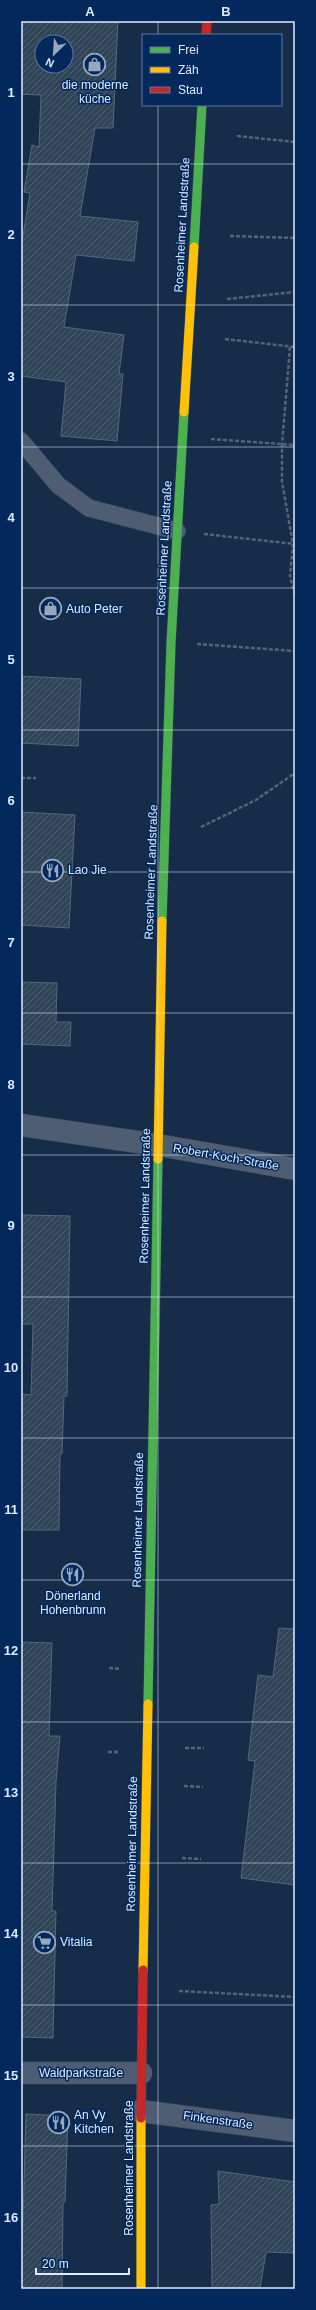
<svg xmlns="http://www.w3.org/2000/svg" width="316" height="2310" font-family="Arial,sans-serif">
<style>
.building{fill:url(#building-hatch);stroke:#51697e;fill-rule:evenodd}
.lines{fill:none;stroke-linecap:round;stroke-linejoin:round}
.lane-casing{stroke:#384558;stroke-width:18}
.street-casing{stroke:#384558;stroke-width:23}
.fast-casing{stroke:#384558;stroke-width:10}
.slow-casing{stroke:#384558;stroke-width:10}
.jam-casing{stroke:#384558;stroke-width:10}
.path{stroke:#576477;stroke-width:2.5;stroke-dasharray:4 2;stroke-linecap:butt}
.lane{stroke:#4e5d72;stroke-width:17}
.street{stroke:#4e5d72;stroke-width:22}
.fast{stroke:#4caf50;stroke-width:9}
.slow{stroke:#ffc107;stroke-width:9}
.jam{stroke:#c62828;stroke-width:9}
.grid{fill:none;stroke:#ddebfe;stroke-width:1;stroke-opacity:0.55}
.labels{text-anchor:middle;stroke-width:3;stroke-linejoin:round;paint-order:stroke}
.poi-label{font-size:12px;fill:#ddebfe;stroke:#02285c;text-anchor:start}
.street-label{font-size:12px;fill:#ddebfe;stroke:#02285c}
.neatline{fill:none;stroke:#ddebfe;stroke-width:1.5}
.grid-label{font-size:13px;text-anchor:middle;font-weight:bold;fill:#ddebfe}
</style>
<defs>
<pattern id="building-hatch" width="6" height="6" patternUnits="userSpaceOnUse"><rect width="6" height="6" fill="#2f4457"/><path d="M-1 1l2-2M0 6l6-6M5 7l2-2" fill="none" stroke="#4d5f70"/></pattern>
</defs>
<rect width="100%" height="100%" fill="#162c48"/>
<g class="building">
<path d="M21 21H118L113 128H95L80 216 138 222 134 261 76 255 64 327 124 335 119 374H123L117 441 61 436 66 382 21 376V248L30 193 24 192 32 145 39 147 41 95 21 94ZM42 42H66V66H42Z"/>
<polygon points="21,676 81,679 78,746 21,743"/>
<polygon points="21,812 75,815 69,928 21,925"/>
<polygon points="21,982 57,983 56,1022 71,1022 70,1046 21,1044"/>
<polygon points="22,1215 70,1216 67,1396 64,1396 62,1454 60,1454 59,1530 21,1530 21,1394 31,1395 33,1324 21,1324"/>
<polygon points="279,1628 295,1629 295,1885 241,1878 255,1761 248,1760 258,1675 273,1677"/>
<polygon points="21,1642 52,1643 49,1736 60,1736 56,1782 52,1911 56,1911 53,2038 21,2037"/>
<polygon points="26,2114 68,2116 65,2202 63,2202 62,2289 21,2289"/>
<polygon points="218,2171 295,2182 295,2253 266,2252 260,2289 212,2289 211,2205 219,2204"/>
</g>
<g class="lines">
<defs>
<polyline id="lane" points="21,441 58,485 89,508 177,531"/>
<g id="street">
<polyline points="21,1125 158,1145 295,1169"/>
<polyline points="21,2073 141,2073"/>
<polyline points="140,2111 295,2131"/>
</g>
<g id="fast">
<polyline points="194,247 202,105"/>
<polyline points="162,921 171,643 184,412"/>
<polyline points="148,1704 158,1159"/>
</g>
<g id="slow">
<polyline points="184,412 194,247"/>
<polyline points="158,1159 162,921"/>
<polyline points="143,1970 148,1704"/>
<polyline points="141,2118 141,2289"/>
</g>
<g id="jam">
<polyline points="206,35 207,21"/>
<polyline points="141,2118 143,1970"/>
</g>
</defs>
<use href="#lane" class="lane-casing"/>
<use href="#street" class="street-casing"/>
<use href="#fast" class="fast-casing"/>
<use href="#slow" class="slow-casing"/>
<use href="#jam" class="jam-casing"/>
<g class="path">
<polyline points="237,136 295,142"/>
<polyline points="230,236 295,238"/>
<polyline points="227,299 295,292"/>
<polyline points="225,339 295,347"/>
<polyline points="290,347 282,445 282,482 293,544 290,576 295,595"/>
<polyline points="211,439 295,445"/>
<polyline points="204,534 295,544"/>
<polyline points="197,644 295,651"/>
<polyline points="21,778 36,778"/>
<polyline points="201,827 256,800 295,773"/>
<polyline points="109,1668 121,1669"/>
<polyline points="185,1748 204,1748"/>
<polyline points="108,1752 119,1752"/>
<polyline points="184,1786 203,1787"/>
<polyline points="182,1858 201,1859"/>
<polyline points="179,1991 295,1997"/>
</g>
<use href="#lane" class="lane"/>
<use href="#street" class="street"/>
<use href="#fast" class="fast"/>
<use href="#slow" class="slow"/>
<use href="#jam" class="jam"/>
</g>
<path class="grid" d="M158 21V35M158 105V2289M21 164H295M21 305H295M21 447H295M21 588H295M21 730H295M21 872H295M21 1013H295M21 1155H295M21 1297H295M21 1438H295M21 1580H295M21 1722H295M21 1863H295M21 2005H295M21 2146H295"/>
<defs>
<symbol id="shop-ring" viewBox="-11 -11 22 22"><circle r="9.5" fill="#02285c" stroke="#97a8be" stroke-width="1.5"/><path d="M-5-2.5h2.3a2.7 3.5 0 0 1 5.4 0H5L5.5 6h-11ZM-1.5-2.5h3a1.5 2.3 0 0 0-3 0Z" fill="#97a8be"/></symbol>
<symbol id="restaurant-ring" viewBox="-11 -11 22 22"><circle r="9.5" fill="#02285c" stroke="#97a8be" stroke-width="1.5"/><path d="M-5-6h1v4h1v-4h1v4h1v-4h1v5L-1.5 .5V6h-2V.5L-5-1ZM5-6V6H3V1.5H1.5Q1.5-4 5-6Z" fill="#97a8be"/></symbol>
<symbol id="supermarket-ring" viewBox="-11 -11 22 22"><circle r="9.5" fill="#02285c" stroke="#97a8be" stroke-width="1.5"/><path d="M-6-5.5h2.5l.6 2H6L4.5 2H-2.5L-4.4-4H-6ZM-1.5 3.2a1.3 1.3 0 1 0 .1 0ZM3 3.2a1.3 1.3 0 1 0 .1 0Z" fill="#97a8be"/></symbol>
</defs>
<g fill-rule="evenodd">
<use href="#shop-ring" x="82" y="52" width="25" height="25"/>
<use href="#shop-ring" x="38" y="596" width="25" height="25"/>
<use href="#restaurant-ring" x="40" y="858" width="25" height="25"/>
<use href="#restaurant-ring" x="60" y="1562" width="25" height="25"/>
<use href="#supermarket-ring" x="32" y="1930" width="25" height="25"/>
<use href="#restaurant-ring" x="46" y="2110" width="25" height="25"/>
</g>
<g class="labels">
<g class="poi-label">
<text x="95" y="89" text-anchor="middle">die moderne<tspan x="95" dy="14">küche</tspan></text>
<text x="66" y="613">Auto Peter</text>
<text x="68" y="874">Lao Jie</text>
<text x="73" y="1600" text-anchor="middle">Dönerland<tspan x="73" dy="14">Hohenbrunn</tspan></text>
<text x="60" y="1946">Vitalia</text>
<text x="74" y="2119">An Vy<tspan x="74" dy="14">Kitchen</tspan></text>
</g>
<g class="street-label">
<text transform="translate(182 225) rotate(-87)" y="4">Rosenheimer Landstraße</text>
<text transform="translate(164 548) rotate(-87)" y="4">Rosenheimer Landstraße</text>
<text transform="translate(151 872) rotate(-88)" y="4">Rosenheimer Landstraße</text>
<text transform="translate(226 1157) rotate(10)" y="4">Robert-Koch-Straße</text>
<text transform="translate(145 1196) rotate(-89)" y="4">Rosenheimer Landstraße</text>
<text transform="translate(138 1520) rotate(-89)" y="4">Rosenheimer Landstraße</text>
<text transform="translate(132 1844) rotate(-89)" y="4">Rosenheimer Landstraße</text>
<text x="81" y="2077">Waldparkstraße</text>
<text transform="translate(218 2120) rotate(8)" y="4">Finkenstraße</text>
<text transform="translate(129 2168) rotate(-90)" y="4">Rosenheimer Landstraße</text>
</g>
</g>
<rect width="316" height="2310" fill="none" stroke="#02285c" stroke-width="44"/>
<rect x="142" y="34" width="140" height="72" fill="#02285c" stroke="#5a769d"/>
<rect x="150" y="47" width="20" height="6" fill="#4caf50" stroke="#5a769d"/>
<text x="178" y="54" font-size="12" fill="#ddebfe">Frei</text>
<rect x="150" y="67" width="20" height="6" fill="#ffc107" stroke="#5a769d"/>
<text x="178" y="74" font-size="12" fill="#ddebfe">Zäh</text>
<rect x="150" y="87" width="20" height="6" fill="#c62828" stroke="#5a769d"/>
<text x="178" y="94" font-size="12" fill="#ddebfe">Stau</text>
<g transform="translate(54 54) rotate(205)"><circle r="19" fill="#02285c" stroke="#5a769d"/>
<path d="M0-3L7 15L0 10L-7 15Z" fill="#97a8be"/>
<text y="-6" font-size="11" font-weight="bold" text-anchor="middle" fill="#ddebfe">N</text>
</g>
<path d="M36 2268v6h93v-6" fill="none" stroke="#ddebfe" stroke-width="2"/>
<text x="42" y="2268" font-size="12" fill="#ddebfe" stroke="#02285c" stroke-width="3" paint-order="stroke">20 m</text>
<rect x="22" y="22" width="272" height="2266" class="neatline"/>
<g class="grid-label">
<text x="90" y="16">A</text>
<text x="226" y="16">B</text>
<text x="11" y="97">1</text>
<text x="11" y="239">2</text>
<text x="11" y="381">3</text>
<text x="11" y="522">4</text>
<text x="11" y="664">5</text>
<text x="11" y="805">6</text>
<text x="11" y="947">7</text>
<text x="11" y="1089">8</text>
<text x="11" y="1230">9</text>
<text x="11" y="1372">10</text>
<text x="11" y="1514">11</text>
<text x="11" y="1655">12</text>
<text x="11" y="1797">13</text>
<text x="11" y="1938">14</text>
<text x="11" y="2080">15</text>
<text x="11" y="2222">16</text>
</g>
</svg>
